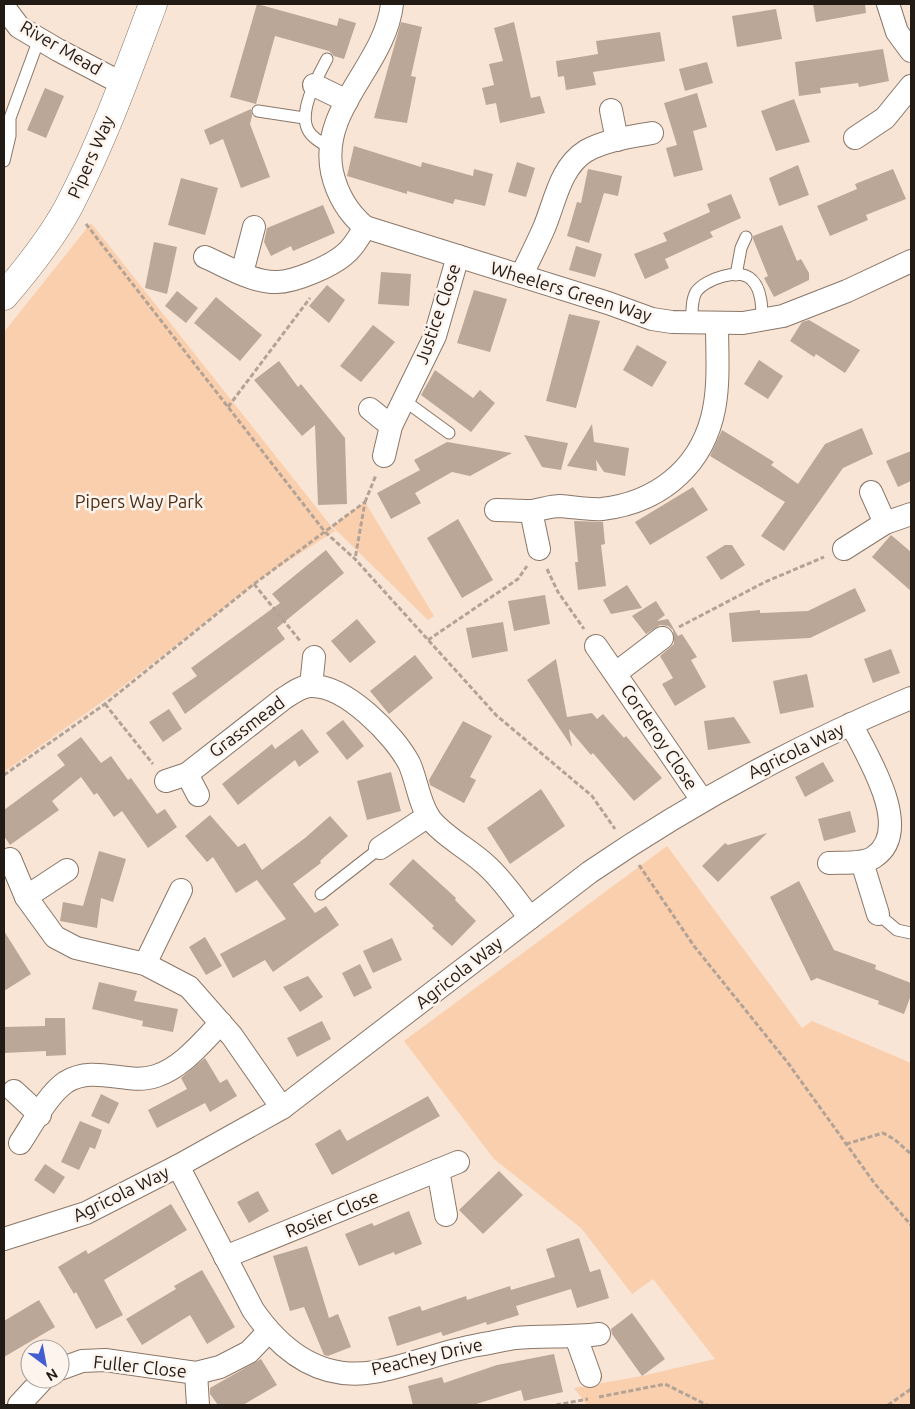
<svg xmlns="http://www.w3.org/2000/svg" width="915" height="1409" font-family="Ubuntu,sans-serif">
<style>
.green{fill:#facfad}
.building{fill:#baa798}
.lines{fill:none;stroke-linecap:round;stroke-linejoin:round}
.lane-casing{stroke:#897769;stroke-width:13}
.street-casing{stroke:#897769;stroke-width:24}
.secondary-casing{stroke:#897769;stroke-width:29}
.path{stroke:#b3a396;stroke-width:3;stroke-dasharray:5 2.5;stroke-linecap:butt}
.lane{stroke:#fff;stroke-width:11}
.street{stroke:#fff;stroke-width:22}
.secondary{stroke:#fff;stroke-width:28}
.labels{text-anchor:middle;stroke-width:5;stroke-linejoin:round;paint-order:stroke}
.street-label{font-size:18px;fill:#221a15;stroke:#fdf4ee}
.park-label{font-size:18px;fill:#4e2f15;stroke:#fdf4ee}
</style>
<rect width="100%" height="100%" fill="#f9e5d5"/>
<g class="green">
<polygon points="91,223 335,531 263,577 113,694 4,772 4,332"/>
<polygon points="365,502 434,616 428,620 332,526"/>
<polygon points="667,846 802,1028 812,1021 911,1063 911,1405 587,1405 574,1388 642,1376 715,1359 653,1279 632,1294 581,1228 494,1159 404,1041"/>
</g>
<g class="building">
<polygon points="257,4 337,26 339,18 356,23 344,59 334,56 329,51 275,36 256,104 230,97"/>
<polygon points="813,4 865,4 866,13 816,22"/>
<polygon points="776,9 782,39 737,47 732,16"/>
<polygon points="401,22 422,27 411,76 416,77 407,123 374,118"/>
<polygon points="514,22 531,98 540,96 545,113 500,123 496,103 486,105 482,88 494,85 489,64 503,61 494,28"/>
<polygon points="660,32 665,61 593,72 596,85 566,90 564,76 558,77 556,61 598,54 596,41"/>
<polygon points="883,49 889,81 859,87 858,83 820,88 821,93 799,96 795,62"/>
<polygon points="707,62 713,83 685,91 679,69"/>
<polygon points="45,88 64,96 46,138 27,130"/>
<polygon points="697,93 707,127 693,131 703,170 674,177 666,148 677,145 664,103"/>
<polygon points="794,99 810,142 776,151 761,111"/>
<polygon points="251,109 252,116 250,124 270,177 241,188 223,139 210,145 204,130"/>
<polygon points="354,146 421,167 422,162 473,176 474,169 493,174 485,206 455,199 453,204 407,191 407,194 347,176"/>
<polygon points="517,162 535,168 526,197 508,192"/>
<polygon points="798,165 809,195 779,206 769,178"/>
<polygon points="588,169 622,176 618,196 604,193 589,243 567,236 577,202 581,203"/>
<polygon points="893,169 906,199 866,215 868,220 830,236 817,206 857,189 855,184"/>
<polygon points="181,178 218,188 205,235 168,225"/>
<polygon points="731,194 741,218 710,232 713,237 665,259 669,268 645,279 634,254 667,241 663,233 710,212 707,204"/>
<polygon points="323,205 335,233 293,251 291,246 271,256 264,242 267,228"/>
<polygon points="782,225 797,261 801,259 809,273 809,280 774,297 764,278 768,276 753,239 753,236"/>
<polygon points="154,242 177,247 167,294 145,288"/>
<polygon points="576,246 602,254 595,277 569,270"/>
<polygon points="381,272 411,274 409,306 378,304"/>
<polygon points="327,285 345,300 329,323 309,306"/>
<polygon points="474,290 507,299 490,352 457,343"/>
<polygon points="177,291 198,308 186,323 165,306"/>
<polygon points="216,297 262,335 240,361 194,323"/>
<polygon points="569,314 600,321 576,408 546,401"/>
<polygon points="809,320 860,350 845,373 816,354 814,357 790,341 802,322"/>
<polygon points="373,325 395,342 361,382 340,366"/>
<polygon points="637,345 667,362 652,387 623,370"/>
<polygon points="759,360 783,376 768,399 744,384"/>
<polygon points="279,361 298,387 301,384 345,438 347,504 318,505 315,425 302,436 254,380"/>
<polygon points="435,370 473,398 480,390 495,403 471,432 421,395"/>
<polygon points="592,424 594,442 629,448 625,476 604,472 596,460 597,471 567,466"/>
<polygon points="862,428 873,454 843,468 784,551 761,536 785,502 710,456 722,430 774,462 771,465 798,484 825,444"/>
<polygon points="524,435 568,443 561,470 542,467"/>
<polygon points="447,442 512,453 470,476 452,472 415,493 421,503 391,519 377,493 420,470 414,460"/>
<polygon points="911,451 911,481 898,487 886,461"/>
<polygon points="693,487 708,510 650,545 635,522"/>
<polygon points="458,519 493,580 462,598 427,538"/>
<polygon points="574,521 603,522 605,544 601,545 606,586 578,590 575,562 578,562"/>
<polygon points="891,535 911,552 911,591 872,557"/>
<polygon points="725,545 732,545 745,565 721,580 706,557"/>
<polygon points="326,550 344,573 277,628 285,639 185,714 172,693 197,676 191,668 280,603 272,594"/>
<polygon points="627,585 642,608 611,614 603,600"/>
<polygon points="855,588 866,611 810,638 732,642 729,613 760,610 760,613 808,611"/>
<polygon points="545,595 550,624 514,631 508,601"/>
<polygon points="656,601 665,615 657,621 668,619 678,636 682,634 697,657 691,660 706,687 675,706 662,684 673,678 660,656 674,644 673,630 668,626 660,625 646,634 632,616"/>
<polygon points="357,619 376,642 350,663 331,641"/>
<polygon points="503,622 508,651 472,658 466,628"/>
<polygon points="891,649 900,673 873,683 864,659"/>
<polygon points="415,655 433,678 389,714 370,691"/>
<polygon points="556,659 567,717 592,713 597,719 603,714 624,738 626,736 662,778 634,801 593,753 591,755 569,729 572,747 527,680"/>
<polygon points="807,674 814,707 780,714 773,681"/>
<polygon points="169,709 182,729 163,742 149,722"/>
<polygon points="734,717 751,743 708,750 704,721"/>
<polygon points="343,720 364,746 347,760 326,733"/>
<polygon points="463,721 492,736 470,777 476,780 464,803 430,785 429,780"/>
<polygon points="302,729 319,752 299,767 295,760 238,805 222,784 272,744 275,749"/>
<polygon points="81,737 101,763 111,756 128,780 131,778 157,814 165,809 177,827 148,848 122,811 114,817 97,793 94,795 81,777 52,801 59,810 10,845 4,836 4,810 65,765 57,755"/>
<polygon points="823,762 834,781 805,797 795,777"/>
<polygon points="391,772 401,811 367,820 357,781"/>
<polygon points="541,789 565,826 510,864 487,828"/>
<polygon points="850,811 856,832 824,841 818,819"/>
<polygon points="210,815 238,847 245,843 262,870 305,838 330,816 348,836 320,861 321,863 293,884 315,913 326,906 339,925 273,972 265,960 233,978 220,954 286,919 257,880 236,893 213,857 207,862 185,836"/>
<polygon points="767,833 718,882 702,866 725,843 728,845"/>
<polygon points="99,851 126,859 113,902 101,898 97,928 60,921 63,902 83,906"/>
<polygon points="413,859 456,898 455,900 476,921 452,946 432,928 434,926 389,884"/>
<polygon points="799,881 834,950 876,965 875,969 911,983 911,995 904,1014 878,1004 879,1001 817,978 811,981 770,897"/>
<polygon points="4,931 31,974 4,991"/>
<polygon points="205,937 222,966 206,975 189,947"/>
<polygon points="392,938 402,960 373,973 363,951"/>
<polygon points="360,964 372,988 354,997 342,973"/>
<polygon points="308,976 323,997 300,1012 283,987"/>
<polygon points="99,982 137,991 134,1001 178,1009 173,1032 142,1026 143,1021 92,1009"/>
<polygon points="45,1018 65,1018 66,1055 46,1056 46,1051 4,1053 4,1027 45,1026"/>
<polygon points="322,1021 331,1039 297,1057 287,1038"/>
<polygon points="205,1058 220,1083 227,1079 237,1096 210,1112 205,1103 157,1128 148,1110 187,1089 181,1078"/>
<polygon points="101,1094 119,1103 109,1124 91,1116"/>
<polygon points="428,1096 440,1116 332,1175 315,1144 340,1129 347,1141"/>
<polygon points="80,1121 102,1130 95,1149 90,1147 79,1170 61,1162"/>
<polygon points="45,1164 65,1177 54,1194 34,1180"/>
<polygon points="499,1171 523,1195 483,1234 459,1210"/>
<polygon points="258,1191 269,1211 249,1223 237,1202"/>
<polygon points="171,1204 187,1230 104,1280 123,1315 96,1329 76,1292 74,1294 58,1267 86,1250 88,1254"/>
<polygon points="409,1211 422,1244 395,1255 394,1252 359,1266 345,1234 372,1223 374,1226"/>
<polygon points="579,1238 590,1272 600,1269 609,1298 577,1308 571,1289 516,1306 519,1315 487,1325 486,1322 443,1336 441,1332 397,1346 388,1317 420,1306 422,1311 466,1296 467,1300 510,1286 511,1290 555,1277 546,1249"/>
<polygon points="307,1246 329,1318 338,1314 351,1347 328,1356 324,1355 304,1307 290,1311 273,1256"/>
<polygon points="202,1270 235,1327 207,1344 190,1315 142,1345 126,1319 176,1289 174,1286"/>
<polygon points="39,1300 55,1327 4,1357 4,1321"/>
<polygon points="632,1313 665,1359 642,1376 612,1334 611,1329"/>
<polygon points="554,1354 563,1392 524,1401 521,1390 473,1405 413,1405 408,1386 442,1377 444,1383 497,1365"/>
<polygon points="261,1359 277,1385 243,1405 218,1405 210,1394 210,1388"/>
</g>
<g class="lines">
<defs>
<g id="lane">
<path d="M327 59C318 76 298 111 308 130 312 138 322 143 329 147"/>
<polyline points="258,111 304,118"/>
<polyline points="4,161 10,136 10,118 39,39"/>
<polyline points="736,275 741,248 746,237"/>
<path d="M692 323C692 313 691 301 696 292 705 279 740 267 752 280 762 290 762 308 762 321"/>
<polyline points="405,401 449,433"/>
<polyline points="321,894 380,848"/>
<polyline points="878,914 897,930 911,933"/>
</g>
<g id="street">
<path d="M392 4C385 66 319 108 332 172 337 194 348 213 365 227L608 303 652 319 672 322 743 323 783 316 847 291 911 261"/>
<polyline points="888,4 897,32 911,51"/>
<polyline points="4,7 19,27 58,50 123,84"/>
<polyline points="314,85 347,101"/>
<polyline points="611,110 617,140"/>
<polyline points="855,138 885,118 911,86"/>
<path d="M205 257C226 266 253 283 277 282 295 282 331 266 344 255 353 248 359 237 365 227"/>
<polyline points="242,273 254,227"/>
<path d="M521 276C529 260 537 244 544 228 555 202 560 167 586 151 605 140 630 137 652 133"/>
<polyline points="370,409 391,426"/>
<polyline points="384,456 391,426 435,336 458,256"/>
<polyline points="871,492 885,523"/>
<path d="M496 510C507 510 519 511 530 511 540 510 550 506 560 506 574 507 588 510 602 509 655 503 698 471 712 418 720 388 717 354 717 324"/>
<polyline points="531,511 539,549"/>
<polyline points="844,549 885,523 911,514"/>
<polyline points="596,646 702,800"/>
<polyline points="616,673 662,638"/>
<polyline points="311,686 314,657"/>
<polyline points="187,774 198,795"/>
<path d="M166 781 187 774 283 699C291 694 301 686 311 686 346 685 394 735 409 763 417 780 419 805 431 820 446 838 469 849 486 865 503 880 516 900 530 918"/>
<polyline points="380,848 428,816"/>
<polyline points="10,859 26,897 55,937 76,948 145,964 189,987 232,1036 282,1108"/>
<polyline points="862,862 878,914"/>
<path d="M829 863C843 862 862 865 874 857 915 830 866 754 851 724"/>
<polyline points="26,897 67,870"/>
<polyline points="145,964 181,890"/>
<polyline points="14,1091 40,1115"/>
<path d="M20 1143C32 1125 48 1094 66 1082 95 1064 127 1086 156 1076 183 1067 202 1042 221 1023"/>
<path d="M178 1166 253 1310C282 1352 321 1381 374 1372 409 1366 443 1351 478 1345 490 1343 503 1340 515 1338 543 1335 571 1338 599 1334"/>
<polyline points="438,1170 446,1215"/>
<path d="M4 1239 86 1213 178 1166 282 1108 590 872C691 803 798 745 911 698"/>
<polyline points="225,1257 458,1162"/>
<polyline points="576,1337 590,1376"/>
<polyline points="60,1369 82,1361 105,1360 196,1373 220,1367 249,1352 268,1332"/>
<polyline points="196,1373 198,1405"/>
<polyline points="19,1405 43,1379"/>
</g>
<path id="secondary" d="M4 296C28 268 53 237 70 204 103 140 128 71 153 4"/>
</defs>
<use href="#lane" class="lane-casing"/>
<use href="#street" class="street-casing"/>
<use href="#secondary" class="secondary-casing"/>
<g class="path">
<polyline points="86,224 325,532 355,559 496,715 592,796 615,829"/>
<polyline points="228,407 310,298"/>
<polyline points="365,502 376,475"/>
<polyline points="547,569 558,592 584,629"/>
<polyline points="254,584 301,642"/>
<polyline points="679,627 765,582 824,557"/>
<polyline points="428,640 518,579 527,566"/>
<polyline points="105,704 153,764"/>
<polyline points="4,775 105,704 254,584 365,502 355,559"/>
<polyline points="639,865 694,946 788,1063 875,1184 911,1225"/>
<polyline points="846,1144 883,1133 894,1139 911,1154"/>
<polyline points="599,1397 665,1384 707,1405"/>
<polyline points="556,1405 588,1399"/>
<polyline points="888,1405 911,1389"/>
</g>
<use href="#lane" class="lane"/>
<use href="#street" class="street"/>
<use href="#secondary" class="secondary"/>
</g>
<g class="labels">
<g class="street-label">
<text transform="translate(61 48) rotate(30)" y="6">River Mead</text>
<text transform="translate(91 157) rotate(-66)" y="6">Pipers Way</text>
<text transform="translate(571 292) rotate(17)" y="6">Wheelers Green Way</text>
<text transform="translate(438 314) rotate(-71)" y="6">Justice Close</text>
<text transform="translate(247 727) rotate(-37)" y="6">Grassmead</text>
<text transform="translate(659 737) rotate(56)" y="6">Corderoy Close</text>
<text transform="translate(796 751) rotate(-26)" y="6">Agricola Way</text>
<text transform="translate(459 973) rotate(-38)" y="6">Agricola Way</text>
<text transform="translate(121 1194) rotate(-26)" y="6">Agricola Way</text>
<text transform="translate(332 1214) rotate(-22)" y="6">Rosier Close</text>
<text transform="translate(427 1357) rotate(-13)" y="6">Peachey Drive</text>
<text transform="translate(140 1367) rotate(6)" y="6">Fuller Close</text>
</g>
<g class="park-label">
<text x="139" y="508">Pipers Way Park</text>
</g>
</g>
<rect width="915" height="1409" fill="none" stroke="#221a15" stroke-width="10"/>
<g transform="translate(45 1364) rotate(148)"><circle r="24" fill="#fdf4ee" stroke="#a59d97"/>
<path d="M0-4L9 19L0 12L-9 19Z" fill="#425ed1"/>
<text y="-8" font-size="14" font-weight="bold" text-anchor="middle" fill="#221a15">N</text>
</g>
</svg>
